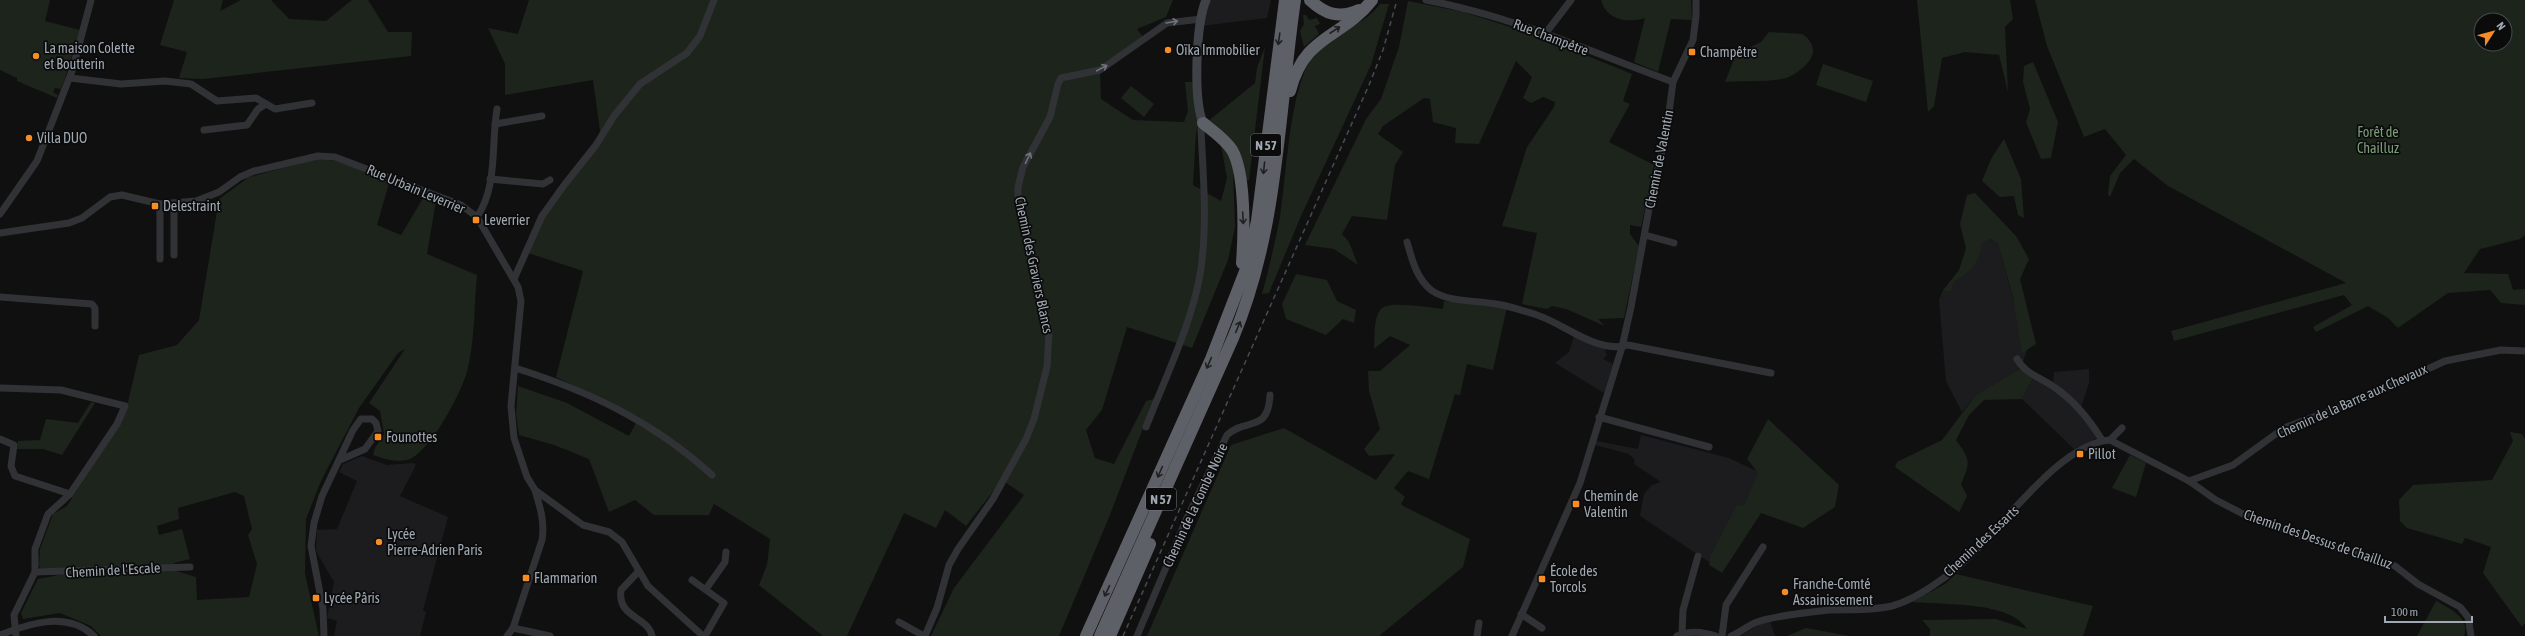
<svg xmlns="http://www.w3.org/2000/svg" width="2525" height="636" font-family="'Asap Condensed',sans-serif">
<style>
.built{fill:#1c1c1e}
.green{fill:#1c241c;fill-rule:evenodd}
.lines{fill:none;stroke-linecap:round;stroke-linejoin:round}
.street{stroke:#313236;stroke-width:7}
.secondary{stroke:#3f4246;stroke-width:9}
.highway{stroke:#5d6167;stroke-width:12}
.rail{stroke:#484b4f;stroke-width:1.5;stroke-dasharray:5 4;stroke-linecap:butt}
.oneway{stroke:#6e737a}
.oneway2{stroke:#202023}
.poi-dot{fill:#f58d24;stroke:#0b0b0c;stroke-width:1.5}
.labels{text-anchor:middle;stroke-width:3.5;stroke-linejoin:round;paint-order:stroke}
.shield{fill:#0b0b0c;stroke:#737a80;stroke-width:1}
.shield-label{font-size:13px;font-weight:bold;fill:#a0a9b2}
.street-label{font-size:14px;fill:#a0a9b2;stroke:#0b0b0c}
.poi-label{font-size:14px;fill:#a0a9b2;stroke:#0b0b0c;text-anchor:start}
.park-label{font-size:14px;fill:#7b9e77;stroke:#0b0b0c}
</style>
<rect width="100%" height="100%" fill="#101011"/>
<g class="built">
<polygon points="1206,0 1271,0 1267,18 1200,26"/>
<polygon points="1991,239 1998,244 2027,350 2023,362 2014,358 2019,369 1976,395 1962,412 1946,381 1939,300 1943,290 1951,293 1954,282 1967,273 1981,243"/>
<polygon points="1575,333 1604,347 1607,355 1603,359 1613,364 1604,393 1555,363 1569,352"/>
<polygon points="2089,369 2089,383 2081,408 2053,384 2054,372"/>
<polygon points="2033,378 2051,387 2077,409 2097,438 2074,449 2022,399"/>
<polygon points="1641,435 1729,458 1763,474 1744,506 1737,504 1709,562 1640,516 1644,494 1652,485 1661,482 1634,464 1635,460 1629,454 1595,445 1596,441 1638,449"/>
<polygon points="362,456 387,465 413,463 416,465 400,496 448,517 423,610 426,612 420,636 334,636 337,621 327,618 334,582 316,551 317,530 337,529 357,481 339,472 343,464"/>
<polygon points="1770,621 1775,636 1740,636 1760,624"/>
</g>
<g class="green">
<polygon points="0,0 50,0 45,21 80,30 64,81 61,89 55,88 53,92 58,95 57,98 17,81 17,78 0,70"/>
<polygon points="174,0 223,0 220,11 241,0 271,0 289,19 326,21 352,0 368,0 388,32 412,32 411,56 203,79 179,78 187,52 160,45"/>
<polygon points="529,0 1173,0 1166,17 1137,29 1143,37 1100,71 1101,99 1133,120 1184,122 1188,111 1185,82 1195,82 1200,119 1196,133 1193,185 1221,201 1227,178 1221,145 1227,152 1233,168 1235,227 1228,260 1192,348 1127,327 1102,410 1086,430 1095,458 1114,464 1146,401 1154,399 1110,515 1059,636 931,636 954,588 1024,495 1002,480 966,526 945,510 936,528 904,513 847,636 823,636 759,585 767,565 770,539 714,504 709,515 654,515 635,500 609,512 589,459 554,445 519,435 516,414 518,386 567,403 629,436 639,417 556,377 583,271 525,252 538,218 557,189 597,141 600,131 593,80 505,95 505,64 488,28 518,34"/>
<path d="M1601 0H1691L1692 20 1671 19 1658 72 1634 62 1645 18C1628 23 1607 21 1601 0Z"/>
<polygon points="1917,0 2010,0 2013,19 2005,27 2008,92 1999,55 1965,52 1942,58 1934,106 1928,112"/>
<path d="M2035 0H2525V235L2520 239 2480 249 2464 273 2508 274 2513 290 2525 289V305L2501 303 2490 290 2448 293 2398 328 2388 318 2368 306 2316 332 2313 327 2352 305 2344 295 2174 341 2171 331 2346 283 2168 186 2134 159 2120 173 2110 197 2108 194 2110 176 2126 155 2105 129 2084 137 2047 46ZM2481 20H2505V44H2481Z"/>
<polygon points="1408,1 1463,12 1539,36 1632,74 1623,101 1630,104 1609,142 1654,165 1641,227 1630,225 1630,234 1639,246 1624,318 1598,319 1605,326 1566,309 1552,306 1547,309 1522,304 1537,233 1502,226 1527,147 1554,107 1555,102 1543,97 1531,103 1523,98 1532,77 1516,61 1479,144 1455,143 1456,128 1433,122 1430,99 1424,98 1383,126 1378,134 1403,152 1395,165 1387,220 1352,216 1342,234 1349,242 1358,265 1334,249 1305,245 1366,119 1381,99 1399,47"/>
<path d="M1380 4H1389L1371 65 1301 216 1269 293 1262 294C1269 268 1275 243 1280 217 1287 175 1289 83 1316 52 1334 31 1362 28 1380 4Z"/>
<polygon points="1303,15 1306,15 1309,20 1317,18 1320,24 1315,26 1319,34 1304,47 1300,31 1304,24"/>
<path d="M1769 32 1802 34C1808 37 1813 44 1813 51 1813 62 1796 75 1786 78 1767 83 1744 80 1725 82L1736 54 1761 42Z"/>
<polygon points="1265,47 1249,180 1244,181 1238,155 1207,122 1255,83 1257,68"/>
<polygon points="2033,62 2058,122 2051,158 2041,159 2026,122 2030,109 2023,82 2024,66"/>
<polygon points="1823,64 1873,81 1866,102 1816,85"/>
<polygon points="1131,86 1154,104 1144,117 1121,98"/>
<polygon points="2004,139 2021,179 2024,218 2018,215 2014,196 2000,197 1982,181 1991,159"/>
<path d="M317 159 336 161 390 180 377 225 401 235 425 195 436 201 427 254 477 275C474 307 475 341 467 372 460 395 433 446 412 458 401 464 384 459 373 455L375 448 384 434 380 411 369 403 405 349 398 353 359 408 321 481 306 519 305 574 319 636H101L91 626 60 613 23 619 21 613 38 579 64 574 173 570 196 577 197 600 249 597 257 564 248 535 252 529 244 496 235 492 178 508 179 519 157 526 159 535 182 529 190 559 174 563V565L42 569 39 566 40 549 53 514 67 506 117 428 128 402 139 355 177 345 199 320 219 199 249 177Z"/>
<path d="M1975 193 2016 236 2029 259 2020 279 2036 344 2022 353 2013 297 1998 244 1991 239 1982 243C1978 265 1973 270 1954 282L1951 293 1943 290 1959 270 1966 248 1960 224 1967 195Z"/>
<polygon points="1296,274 1327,280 1337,301 1356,310 1354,323 1343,319 1326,335 1286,319 1282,304"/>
<path d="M1444 301 1507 307 1493 370 1467 364 1460 395 1455 394 1429 479 1408 471 1394 488 1405 497 1401 504 1403 506 1470 539 1463 567 1379 636H1147L1231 445 1284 428 1376 480 1395 454 1369 456 1364 449 1380 429 1369 391 1368 371H1380L1410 345 1390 336 1374 349C1375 337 1373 318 1381 309 1389 300 1430 308 1443 309Z"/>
<path d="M2019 369 2033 378 2022 399 1984 400 1969 415 1956 440C1970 459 1971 462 1961 484L1967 496 1959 512 1895 467 1897 462 1942 440 1976 395Z"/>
<polygon points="91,402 95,403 62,455 43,449 17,449 18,441 40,440 46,419 78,423"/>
<polygon points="1768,419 1839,485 1835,507 1803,528 1761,513 1722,573 1709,565 1710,557 1737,504 1744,506 1758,473 1747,459"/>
<polygon points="2510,432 2522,434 2525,439 2525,623 2522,627 2483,573 2491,547 2465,538 2462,544 2407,528 2400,521 2399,500 2413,485 2492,480 2513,441"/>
<polygon points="2130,455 2146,463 2136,497 2112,488"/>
<path d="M1956 574 2093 606 2083 636H1930V629L1922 620 1996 619 2027 629C2010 601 1943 605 1912 602L1945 584Z"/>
<path d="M2436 601C2449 608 2471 618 2464 636H2417Z"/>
<polygon points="1806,628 1849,636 1787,636"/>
</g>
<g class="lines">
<g class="street">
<path d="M1426 0C1512 16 1591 52 1673 82"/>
<polyline points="1545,34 1571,0"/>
<polyline points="70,78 121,84 165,81 191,84 217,101 256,98 275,109 312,103"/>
<polyline points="495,124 542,116"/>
<polyline points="204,130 247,125 258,109 266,104"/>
<polyline points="490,179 543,184 550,180"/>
<polyline points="160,204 160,259"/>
<polyline points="0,214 37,161 72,71 91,0"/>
<path d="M477 217C498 187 491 143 497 109"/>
<polyline points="0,233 69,223 82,218 110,197 122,195 160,204 196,201 219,192 240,177 254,171 318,156 335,157 461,205 477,217 518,287 521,301 511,406 514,438 527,477 535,490 576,520 583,525 609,532 622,542 648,586 703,636"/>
<polyline points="1645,235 1674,243"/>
<path d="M1407 242C1412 259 1416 278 1431 290 1449 303 1475 300 1496 304 1510 306 1524 311 1537 315 1565 324 1597 354 1628 345L1771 373"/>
<polyline points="174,255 174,203"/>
<polyline points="514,279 542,216 565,184 596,145 614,116 640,84 687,53 700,36 714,0"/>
<polyline points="0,297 92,304 95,308 95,326"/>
<path d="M2017 359C2025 374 2040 377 2054 387 2075 401 2089 419 2102 440"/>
<path d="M515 368C589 391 654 422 712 475"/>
<polyline points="0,388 61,390 125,406 117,424 70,494 48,514 35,549 35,572 14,615 16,636"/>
<polyline points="1599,417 1709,447"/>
<path d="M1146 427C1165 378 1197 313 1202 260 1207 217 1203 173 1201 129L1203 123"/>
<polyline points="0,439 14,445 11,466 15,476 70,494"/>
<polyline points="2110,440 2122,428"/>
<polyline points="2189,481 2233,465 2284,428 2365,398 2445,361 2501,350 2525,351"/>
<polyline points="35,572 190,567"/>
<path d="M638 572 621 590C617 618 648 616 652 636"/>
<polyline points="692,580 724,603 705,636"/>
<polyline points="706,589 725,562 726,552"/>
<polyline points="1521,614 1542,628"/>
<polyline points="899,622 924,636"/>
<polyline points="513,628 550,636"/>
<polyline points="1682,633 1683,610 1698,556"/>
<path d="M0 635C30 623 67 611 94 636"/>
<polyline points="324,636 323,609 311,546 314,523 322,496 353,430 361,419 372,419 376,423 378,431 365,449 340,460"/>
<path d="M507 636 513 628 542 540C545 522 540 507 535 490"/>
<polyline points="925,636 937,608 949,565 958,549 993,499 1026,439 1034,419 1047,367 1049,332 1018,195 1018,187 1023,167 1050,117 1058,84 1061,78 1100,70 1167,23 1201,19"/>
<path d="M1137 636 1186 520 1227 435C1246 417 1268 434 1270 395"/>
<polyline points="1477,636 1479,623"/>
<polyline points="1512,636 1580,483 1622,347 1631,307 1651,198 1666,135 1673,82 1693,40 1696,16 1696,0"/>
<path d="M1677 636C1691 630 1702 632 1716 636"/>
<polyline points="1722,636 1726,605 1763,547"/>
<path d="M1731 636C1740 633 1748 625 1757 622 1774 616 1810 612 1829 610 1850 609 1871 611 1892 606 1914 600 1934 585 1952 572 1996 539 2055 444 2110 440L2189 481 2216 500 2245 515 2304 537 2395 566 2418 584 2460 607 2468 617 2471 636"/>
</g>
<path class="secondary" d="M1203 123C1193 98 1196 24 1206 0"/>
<g class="highway">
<path d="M1310 0C1325 14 1339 19 1359 10"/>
<path d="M1290 91C1305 33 1342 39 1372 0"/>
<path d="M1203 123C1213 131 1225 139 1232 150 1246 174 1244 236 1242 263"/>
<polyline points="1086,636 1211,359 1246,269 1257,221 1285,0"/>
<path d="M1100 636 1233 338C1279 228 1278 116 1295 0"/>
<polyline points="1110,636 1150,544"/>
</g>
<polyline class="rail" points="1123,636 1369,85 1383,50 1397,0"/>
</g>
<defs><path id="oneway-shaft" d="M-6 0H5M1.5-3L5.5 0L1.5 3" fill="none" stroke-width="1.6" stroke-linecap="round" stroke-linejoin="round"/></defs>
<g class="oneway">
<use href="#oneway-shaft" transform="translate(1172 22) rotate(-10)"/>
<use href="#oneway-shaft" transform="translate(1102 68) rotate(-28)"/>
<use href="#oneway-shaft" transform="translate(1028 158) rotate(-64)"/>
</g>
<g class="oneway2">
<use href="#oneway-shaft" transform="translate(1335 30) rotate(-33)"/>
<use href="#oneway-shaft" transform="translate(1279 39) rotate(98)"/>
<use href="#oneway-shaft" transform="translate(1264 168) rotate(96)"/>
<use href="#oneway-shaft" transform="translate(1243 218) rotate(87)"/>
<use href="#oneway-shaft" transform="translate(1238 327) rotate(-67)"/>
<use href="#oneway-shaft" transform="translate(1209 363) rotate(114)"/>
<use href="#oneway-shaft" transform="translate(1160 472) rotate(114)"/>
<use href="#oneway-shaft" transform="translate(1107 591) rotate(115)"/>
</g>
<g class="poi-dot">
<circle cx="1168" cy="50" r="4"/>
<rect x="1688" y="48" width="8" height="8" rx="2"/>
<circle cx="36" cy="56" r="4"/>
<circle cx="29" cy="138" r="4"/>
<rect x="151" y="202" width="8" height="8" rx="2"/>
<rect x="472" y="216" width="8" height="8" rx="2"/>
<rect x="374" y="433" width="8" height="8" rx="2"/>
<rect x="2076" y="450" width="8" height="8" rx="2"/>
<rect x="1572" y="500" width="8" height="8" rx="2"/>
<circle cx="379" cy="542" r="4"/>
<rect x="522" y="574" width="8" height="8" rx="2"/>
<rect x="1538" y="575" width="8" height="8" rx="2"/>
<circle cx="1785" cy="592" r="4"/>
<rect x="312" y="594" width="8" height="8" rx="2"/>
</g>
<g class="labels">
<g class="shield">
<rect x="1251" y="134" width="30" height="22" rx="3"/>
<rect x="1146" y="488" width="30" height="22" rx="3"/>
</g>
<g class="shield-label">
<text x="1266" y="150">N 57</text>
<text x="1161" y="504">N 57</text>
</g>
<g class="street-label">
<text transform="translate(1551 37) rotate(21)" y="5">Rue Champêtre</text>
<text transform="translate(1659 159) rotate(-79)" y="5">Chemin de Valentin</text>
<text transform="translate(416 189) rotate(23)" y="5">Rue Urbain Leverrier</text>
<text transform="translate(1034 265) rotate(78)" y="5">Chemin des Graviers Blancs</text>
<text transform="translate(2352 401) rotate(-24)" y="5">Chemin de la Barre aux Chevaux</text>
<text transform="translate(1195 505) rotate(-65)" y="5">Chemin de la Combe Noire</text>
<text transform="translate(2318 539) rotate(19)" y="5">Chemin des Dessus de Chailluz</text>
<text transform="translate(1981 541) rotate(-43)" y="5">Chemin des Essarts</text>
<text transform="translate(113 570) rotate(-3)" y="5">Chemin de l'Escale</text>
</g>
<g class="poi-label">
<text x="44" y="53">La maison Colette<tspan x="44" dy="16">et Boutterin</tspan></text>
<text x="1176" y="55">Oïka Immobilier</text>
<text x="1700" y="57">Champêtre</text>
<text x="37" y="143">Villa DUO</text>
<text x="163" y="211">Delestraint</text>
<text x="484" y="225">Leverrier</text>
<text x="386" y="442">Founottes</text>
<text x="2088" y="459">Pillot</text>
<text x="1584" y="501">Chemin de<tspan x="1584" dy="16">Valentin</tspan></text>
<text x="387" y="539">Lycée<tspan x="387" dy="16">Pierre-Adrien Paris</tspan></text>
<text x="1550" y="576">École des<tspan x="1550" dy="16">Torcols</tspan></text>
<text x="534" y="583">Flammarion</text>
<text x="1793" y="589">Franche-Comté<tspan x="1793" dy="16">Assainissement</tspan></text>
<text x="324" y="603">Lycée Pâris</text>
</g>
<g class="park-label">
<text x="2378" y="137">Forêt de<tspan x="2378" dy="16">Chailluz</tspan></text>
</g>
</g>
<g transform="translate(2493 32) rotate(54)"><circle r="19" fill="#0b0b0c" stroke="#474a4e"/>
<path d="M0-3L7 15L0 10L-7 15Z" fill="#f58d24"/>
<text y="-6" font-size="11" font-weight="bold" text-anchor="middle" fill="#a0a9b2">N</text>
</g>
<path d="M2385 616v6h87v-6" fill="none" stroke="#a0a9b2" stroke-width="2"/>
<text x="2391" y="616" font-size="12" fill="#a0a9b2" stroke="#0b0b0c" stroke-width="3" paint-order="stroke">100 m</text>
</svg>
